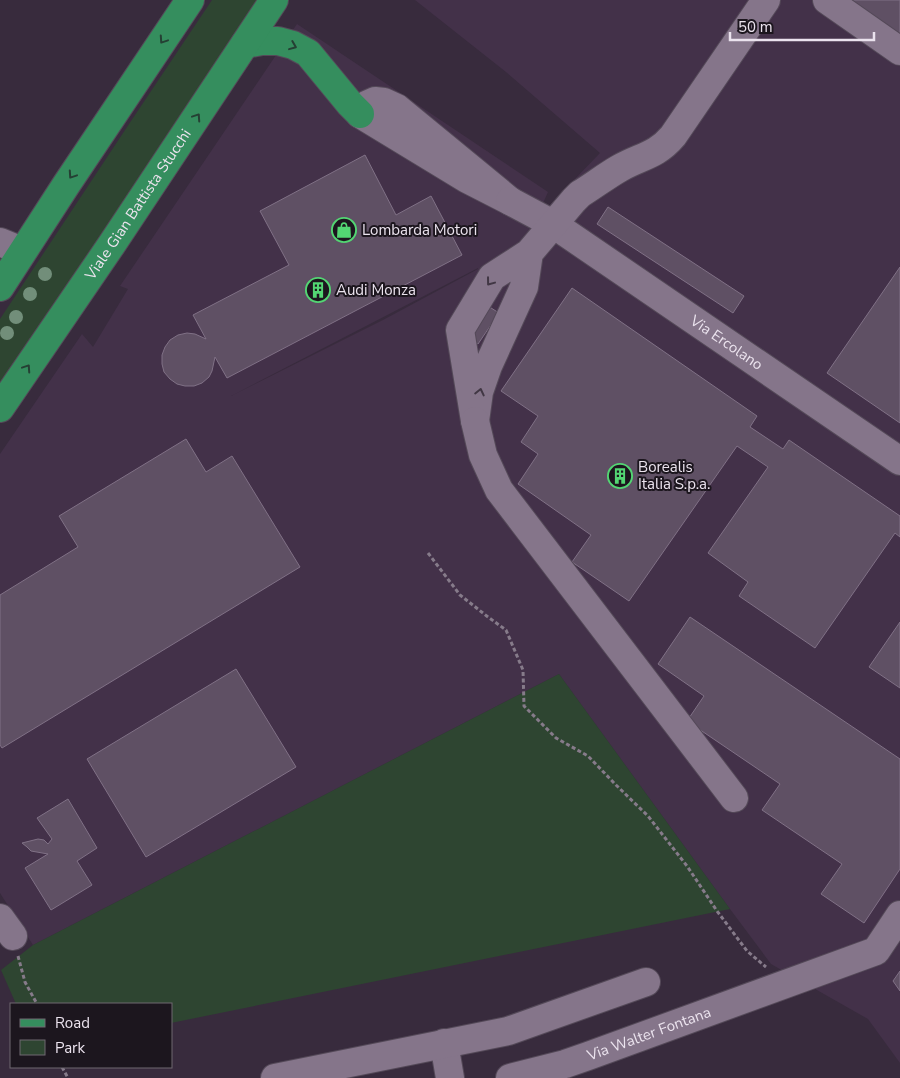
<svg xmlns="http://www.w3.org/2000/svg" width="900" height="1078" font-family="'Nunito Sans',sans-serif">
<style>
.built{fill:#433149;fill-rule:evenodd}
.green{fill:#2e4531}
.building{fill:#5f5064;stroke:#807186}
.lines{fill:none;stroke-linecap:round;stroke-linejoin:round}
.minor-casing{stroke:#544958;stroke-width:30}
.major-casing{stroke:#544958;stroke-width:30}
.path{stroke:#867b8a;stroke-width:3;stroke-dasharray:4 2.5;stroke-linecap:butt}
.minor{stroke:#85758a;stroke-width:28}
.major{stroke:#358e5e;stroke-width:28}
.tree{fill:#728e7a}
.oneway{stroke:#254034}
.oneway2{stroke:#413744}
.labels{text-anchor:middle;stroke-width:4;stroke-linejoin:round;paint-order:stroke}
.street-label{font-size:15px;fill:#ebe3ee;stroke:#1c161e}
.poi-label{font-size:15px;fill:#ebe3ee;stroke:#1c161e;text-anchor:start}
</style>
<rect width="100%" height="100%" fill="#382b3d"/>
<path class="built" d="M415 0H900V1063L868 1019 771 964 730 909 559 674 33 945 0 893V454L82 334 93 347 128 289 120 286 297 24 548 192 527 239 548 207 600 153 506 72ZM478 269 383 320 231 396 478 268Z"/>
<g class="green">
<polygon points="212,0 261,0 0,389 0,319 131,121"/>
<polygon points="559,674 730,909 171,1023 171,1004 16,1004 1,970 33,945"/>
</g>
<g class="building">
<polygon points="846,0 900,0 900,38"/>
<polygon points="365,155 396,215 431,196 462,255 227,378 215,357 212,371 209,377 202,383 194,386 185,386 177,384 170,379 164,372 162,364 162,355 165,347 170,340 178,335 187,333 195,334 206,339 193,315 289,265 260,211"/>
<polygon points="608,207 744,296 733,313 597,224"/>
<polygon points="900,267 900,423 827,373"/>
<polygon points="572,288 757,416 750,427 783,449 789,440 900,516 900,537 895,533 815,648 739,596 748,582 708,553 768,467 737,446 629,601 572,562 591,535 518,484 538,454 521,442 538,416 501,391"/>
<polygon points="488,306 499,313 478,344 467,337"/>
<polygon points="186,439 206,472 232,456 300,567 2,748 0,745 0,595 78,547 59,516"/>
<polygon points="690,617 900,759 900,869 864,923 821,894 842,864 762,810 780,784 687,721 704,696 658,664"/>
<polygon points="900,622 900,688 869,667"/>
<polygon points="236,669 296,767 146,857 87,759"/>
<polygon points="68,799 97,848 77,861 92,885 51,910 25,868 48,854 31,851 27,847 22,843 38,839 44,840 48,844 52,839 37,818"/>
<polygon points="900,971 900,991 893,981"/>
</g>
<g class="lines">
<defs>
<g id="minor">
<polyline points="827,0 900,51"/>
<polygon points="375,101 384,102 397,108 510,201 467,179 360,114 366,105"/>
<path id="s1" d="M510 201 553 224 900 461"/>
<polyline points="0,242 22,251"/>
<path d="M529 253 524 287 488 366 479 392 475 421 460 330 492 277 529 253 574 200 580 194C593 186 606 176 620 168 641 156 656 156 673 136L766 0"/>
<polyline points="475,421 483,455 499,490 734,798"/>
<polyline points="0,918 13,936"/>
<polyline points="444,1043 450,1078"/>
<polyline points="275,1078 508,1031 646,982"/>
<path id="s2" d="M510 1078 565 1064 588 1056 876 951 900 915"/>
</g>
<g id="major">
<polyline points="245,44 262,41 278,41 293,45 308,53 350,104 360,114"/>
<polyline points="0,287 66,185 190,0"/>
<path id="s3" d="M0 408 112 244 274 0"/>
</g>
</defs>
<use href="#minor" class="minor-casing"/>
<use href="#major" class="major-casing"/>
<g class="path">
<polyline points="428,553 460,595 488,617 506,630 523,670 524,706 556,738 588,756 616,785 648,816 687,866 717,911 747,951 766,967"/>
<polyline points="18,956 25,982 37,1004"/>
<polyline points="62,1067 68,1078"/>
</g>
<use href="#minor" class="minor"/>
<use href="#major" class="major"/>
</g>
<g class="tree">
<circle cx="45" cy="274" r="7"/>
<circle cx="30" cy="294" r="7"/>
<circle cx="16" cy="317" r="7"/>
<circle cx="7" cy="333" r="7"/>
</g>
<defs><path id="oneway-chevron" d="M-2-3.5L2.5 0L-2 3.5" fill="none" stroke-width="1.6" stroke-linecap="round" stroke-linejoin="round" transform="scale(1.25)"/></defs>
<g class="oneway">
<use href="#oneway-chevron" transform="translate(163 40) rotate(124)"/>
<use href="#oneway-chevron" transform="translate(293 46) rotate(22)"/>
<use href="#oneway-chevron" transform="translate(197 117) rotate(-56)"/>
<use href="#oneway-chevron" transform="translate(72 175) rotate(124)"/>
<use href="#oneway-chevron" transform="translate(27 368) rotate(-56)"/>
</g>
<g class="oneway2">
<use href="#oneway-chevron" transform="translate(490 282) rotate(127)"/>
<use href="#oneway-chevron" transform="translate(480 392) rotate(-77)"/>
</g>
<defs>
<symbol id="shop-ring" viewBox="-11 -11 22 22"><circle r="9.5" fill="#1c161e" stroke="#53d673" stroke-width="1.5"/><path d="M-5-2.5h2.3a2.7 3.5 0 0 1 5.4 0H5L5.5 6h-11ZM-1.5-2.5h3a1.5 2.3 0 0 0-3 0Z" fill="#53d673"/></symbol>
<symbol id="building-ring" viewBox="-11 -11 22 22"><circle r="9.5" fill="#1c161e" stroke="#53d673" stroke-width="1.5"/><path d="M-4-6H4V6H1V3H-1V6H-4ZM-2.5-4.3h1.7v1.8h-1.7ZM.8-4.3h1.7v1.8H.8ZM-2.5-1h1.7V.8h-1.7ZM.8-1h1.7V.8H.8Z" fill="#53d673"/></symbol>
</defs>
<g fill-rule="evenodd">
<use href="#shop-ring" x="330" y="216" width="28" height="28"/>
<use href="#building-ring" x="304" y="276" width="28" height="28"/>
<use href="#building-ring" x="606" y="462" width="28" height="28"/>
</g>
<g class="labels">
<g class="street-label">
<text dy="5" stroke="none"><textPath href="#s3" startOffset="246">Viale Gian Battista Stucchi</textPath></text>
<text dy="5" stroke="none"><textPath href="#s1" startOffset="259">Via Ercolano</textPath></text>
<text dy="5" stroke="none"><textPath href="#s2" startOffset="146">Via Walter Fontana</textPath></text>
</g>
<g class="poi-label">
<text x="362" y="235">Lombarda Motori</text>
<text x="336" y="295">Audi Monza</text>
<text x="638" y="472">Borealis<tspan x="638" dy="17">Italia S.p.a.</tspan></text>
</g>
</g>
<rect x="10" y="1003" width="162" height="65" fill="#1c161e" stroke="#6f6871"/>
<rect x="20" y="1019" width="25" height="8" fill="#358e5e" stroke="#6f6871"/>
<text x="55" y="1028" font-size="15" fill="#ebe3ee">Road</text>
<rect x="20" y="1040" width="25" height="15" fill="#2e4531" stroke="#6f6871"/>
<text x="55" y="1053" font-size="15" fill="#ebe3ee">Park</text>
<path d="M730 32v8h144v-8" fill="none" stroke="#ebe3ee" stroke-width="2.5"/>
<text x="738" y="32" font-size="15" fill="#ebe3ee" stroke="#1c161e" stroke-width="4" paint-order="stroke">50 m</text>
</svg>
